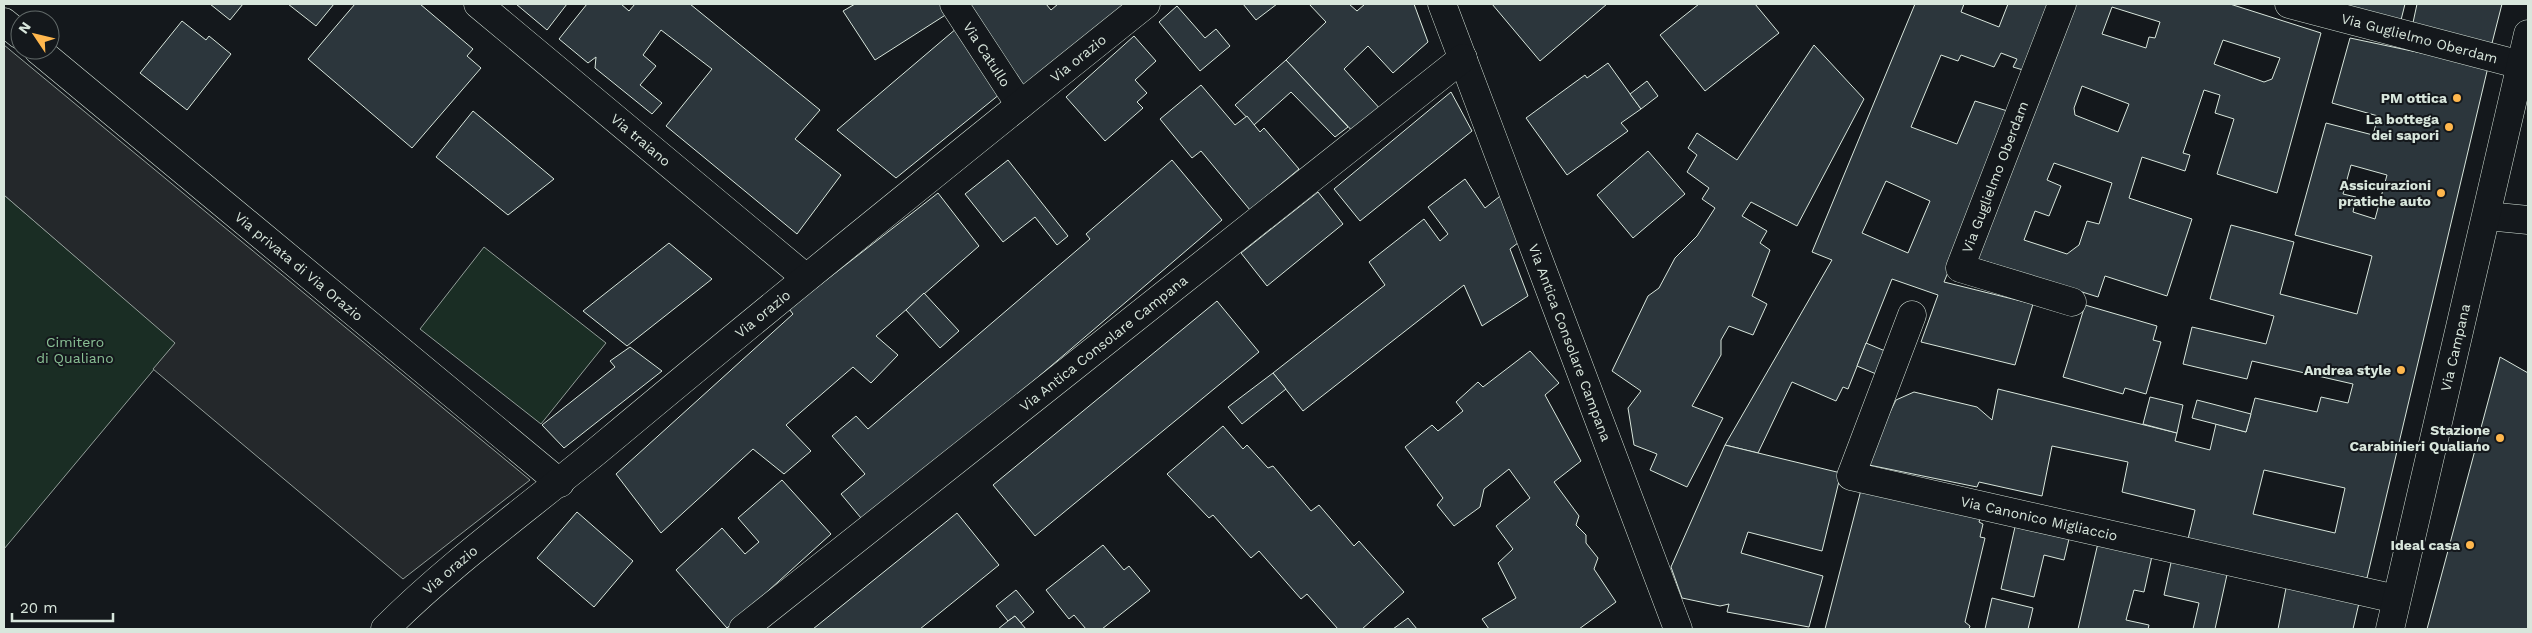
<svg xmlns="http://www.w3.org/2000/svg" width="2532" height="633" font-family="'Work Sans',sans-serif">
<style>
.green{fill:#1a2d24;stroke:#939e99}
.parking{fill:#24282b;stroke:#939e99}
.building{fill:#2c363c;stroke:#d8e6dc;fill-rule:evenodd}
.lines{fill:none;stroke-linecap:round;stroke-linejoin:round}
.street-casing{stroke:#d8e6dc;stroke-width:29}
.secondary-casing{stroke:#d8e6dc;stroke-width:29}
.street{stroke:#14181c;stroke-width:28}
.secondary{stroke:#14181c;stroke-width:28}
.poi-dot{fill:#ffb74d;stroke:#14181c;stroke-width:2}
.labels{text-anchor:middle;stroke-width:4;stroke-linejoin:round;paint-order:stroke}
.street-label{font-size:14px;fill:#d8e6dc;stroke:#14181c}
.poi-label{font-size:14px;font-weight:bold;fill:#d8e6dc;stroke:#14181c;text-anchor:end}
.park-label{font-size:14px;fill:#8ac095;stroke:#14181c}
</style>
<rect width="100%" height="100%" fill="#14181c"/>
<g class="green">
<polygon points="4,195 176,343 4,549"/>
<polygon points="484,247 606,343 541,424 420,329"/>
</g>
<polygon class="parking" points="4,45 530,480 403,579 153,369 175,343 4,195"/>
<g class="building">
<polygon points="210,4 243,4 230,20"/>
<polygon points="288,4 334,4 316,26"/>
<polygon points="355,4 420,4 473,49 467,56 481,68 412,148 308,59"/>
<polygon points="516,4 567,4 547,30"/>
<polygon points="587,4 621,4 629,11 635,4 690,4 820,110 795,139 841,175 797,234 666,126 712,69 661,30 643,55 656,66 640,85 662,103 652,114 595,68 596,57 588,63 559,39"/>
<polygon points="855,4 941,4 947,14 875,60 843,11"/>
<polygon points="963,4 1046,4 1051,10 1058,4 1129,4 1020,94"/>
<polygon points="1243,4 1277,4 1256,20"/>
<polygon points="1309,4 1349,4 1357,11 1365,4 1414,4 1428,42 1393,73 1368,46 1344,69 1382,111 1356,135 1286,60 1326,22"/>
<polygon points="1492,4 1607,4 1540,61"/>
<polygon points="1699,4 1755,4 1779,33 1705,91 1660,35"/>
<path d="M1915 4H1964L1961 12 1999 27 2008 4H2048L2023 70 2013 67 2017 59 2001 53 1994 67 1961 55 1958 61 1941 55 1911 127 1957 144 1975 101 2014 113 1944 282 2033 304 2015 365 1921 342 1938 295 1892 279 1848 389 1843 387 1836 401 1792 382 1758 453 1725 445 1832 260 1812 252ZM1886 181 1930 201 1908 253 1862 233Z"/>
<path d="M2074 4H2230L2321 33 2277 193 2217 174 2234 119 2215 113 2220 95 2204 90 2183 153 2190 155 2185 171 2142 157 2129 198 2192 219 2167 296 2105 276 2098 297 1975 258ZM2112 7 2160 22 2155 38 2149 37 2146 48 2102 34ZM2223 40 2280 58 2272 79 2264 82 2214 64ZM2082 86 2129 104 2118 132 2075 115 2074 108ZM2054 163 2112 183 2099 224 2087 221 2079 245 2067 254 2024 240 2035 211 2049 216 2061 186 2047 180Z"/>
<polygon points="2318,4 2405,4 2400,24"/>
<polygon points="2417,4 2502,4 2491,47 2411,32"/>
<polygon points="1177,6 1205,38 1216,29 1230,46 1200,71 1159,22"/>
<polygon points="182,21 206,40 209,36 231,54 187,110 140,73"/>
<polygon points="957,28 1000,94 896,178 837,130"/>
<polygon points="1134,36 1156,61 1135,80 1147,93 1137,102 1143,108 1105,141 1066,97"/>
<path d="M2350 38 2488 67 2367 578 2187 543 2195 510 2122 492 2128 462 2052 446 2042 496 1979 482 1977 487 1864 464 1896 400 1914 392 1977 407 1992 420 1998 389 2177 433 2175 441 2210 450 2216 424 2246 432 2255 398 2317 412 2321 397 2348 403 2353 384 2252 361 2247 379 2183 364 2192 327 2266 344 2274 316 2210 299 2231 225 2294 242 2280 294 2357 314 2372 256 2295 235 2326 123 2373 135 2378 116 2332 103ZM2351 165 2387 175 2375 219 2353 212 2356 197 2343 194ZM2264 470 2345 488 2335 533 2253 514Z"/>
<polygon points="1814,45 1864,99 1797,226 1751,202 1742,216 1767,231 1760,243 1770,250 1752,296 1767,304 1753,335 1729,326 1721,340 1721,355 1692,406 1723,418 1687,487 1650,470 1657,454 1634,445 1628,408 1641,391 1612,371 1648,296 1659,288 1675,258 1697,236 1715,208 1702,199 1709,188 1687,172 1697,155 1688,148 1697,133 1737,160"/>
<polygon points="1286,60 1348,127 1335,137 1291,92 1254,125 1235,105"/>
<polygon points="1608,63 1641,109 1621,123 1628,131 1567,175 1526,118 1585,75 1587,78"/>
<polygon points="1647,81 1658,96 1641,109 1630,94"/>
<polygon points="1201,85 1235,125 1247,116 1260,132 1264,128 1299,169 1250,210 1201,151 1192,158 1160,119"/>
<polygon points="1451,92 1472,131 1360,221 1334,189"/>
<polygon points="473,111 554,179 508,215 436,157"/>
<polygon points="1648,151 1685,194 1633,238 1597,195"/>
<polygon points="1008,160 1068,236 1057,245 1035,217 1003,242 965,194"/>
<polygon points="1172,160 1222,220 866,524 841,494 865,474 832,436 856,416 868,429 1090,239 1086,234"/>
<polygon points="1465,179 1485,208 1504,193 1527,236 1510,249 1528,296 1482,326 1464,285 1303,411 1273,373 1385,285 1369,262 1424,219 1440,241 1448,234 1428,207"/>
<polygon points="1318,192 1343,224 1267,286 1241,253"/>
<polygon points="938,193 979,246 876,336 898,355 871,383 853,367 786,425 811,451 784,474 753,449 661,533 616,474 793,314 789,309"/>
<polygon points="669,243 712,279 627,346 583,311"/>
<polygon points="924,293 959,331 940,348 906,310"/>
<polygon points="1217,301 1259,352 1035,536 993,485"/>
<polygon points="2085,305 2157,326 2153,340 2161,342 2146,394 2125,388 2123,394 2063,377"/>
<polygon points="1866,343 1890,353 1881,376 1857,366"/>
<polygon points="630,347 662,371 564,448 542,425 615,367 610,361"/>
<polygon points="1530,351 1559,383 1545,395 1581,461 1554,482 1579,516 1576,525 1586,535 1586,543 1598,558 1594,569 1616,602 1579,629 1489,629 1482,619 1516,598 1498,563 1513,549 1496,526 1530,498 1509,469 1484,489 1480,507 1454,526 1437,505 1443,498 1405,447 1432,425 1438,431 1463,411 1456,402 1478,382 1483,387"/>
<polygon points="2500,357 2528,373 2528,629 2427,629"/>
<polygon points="1273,373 1286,389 1242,424 1228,407"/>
<polygon points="2150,397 2183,405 2177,433 2143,424"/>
<polygon points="2197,400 2251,414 2246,432 2192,418"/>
<polygon points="1223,426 1243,449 1247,445 1268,468 1273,466 1311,511 1319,505 1354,546 1359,541 1404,592 1362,629 1338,629 1307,594 1301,599 1259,551 1251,558 1213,515 1209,518 1167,474"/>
<polygon points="1725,445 1841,473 1822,551 1748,532 1741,553 1823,576 1809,627 1727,612 1729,604 1720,606 1682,598 1671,567"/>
<polygon points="782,480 831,534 727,628 676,570 722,528 745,554 759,542 738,518"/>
<polygon points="1862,486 1981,515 1979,522 1983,524 1980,537 1985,538 1965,622 1970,626 1969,629 1825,629"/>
<polygon points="577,512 633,561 594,607 537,558"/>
<polygon points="957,513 999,565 920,629 813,629"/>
<polygon points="2015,527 2069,539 2064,560 2044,555 2034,597 2001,589"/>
<polygon points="2098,543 2152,556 2144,592 2134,590 2126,620 2149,625 2148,629 2078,629"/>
<polygon points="1103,545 1124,570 1129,566 1150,591 1102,629 1086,629 1074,615 1069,619 1046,590"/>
<polygon points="2172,558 2228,570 2215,629 2193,629 2199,603 2164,595"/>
<polygon points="2286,588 2359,603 2353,629 2278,629"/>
<polygon points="1016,590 1034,612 1021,623 1015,616 1008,621 996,606"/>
<polygon points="1992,598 2033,608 2028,629 1985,629"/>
<polygon points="1015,616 1026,629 998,629 1008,621"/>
<polygon points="1408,618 1417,629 1393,629"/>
</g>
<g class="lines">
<defs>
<g id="street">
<path id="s1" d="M478 4 805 277"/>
<path id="s2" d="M954 4 1020 105"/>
<path id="s3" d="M1442 4 1678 629"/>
<polyline points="2062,4 1960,268 2072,302"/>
<path id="s4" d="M2289 4 2521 65"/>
<polyline points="4,22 20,35"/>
<path id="s5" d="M38 50 560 483"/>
<polyline points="2487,216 2528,220"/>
<path id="s6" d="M1912 315 1851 476 2396 599"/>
<path id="s7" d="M385 629C454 560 534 504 609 441 786 293 966 148 1146 4"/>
<path id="s8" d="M743 629 1463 58"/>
</g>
<g id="secondary">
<path id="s9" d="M2390 629 2528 34"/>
</g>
</defs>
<use href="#street" class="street-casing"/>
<use href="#secondary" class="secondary-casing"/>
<use href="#street" class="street"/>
<use href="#secondary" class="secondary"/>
</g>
<g class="poi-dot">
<circle cx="2457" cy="98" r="5"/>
<circle cx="2449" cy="127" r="5"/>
<circle cx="2441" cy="193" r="5"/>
<circle cx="2401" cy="370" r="5"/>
<circle cx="2500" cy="438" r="5"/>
<circle cx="2470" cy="545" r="5"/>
</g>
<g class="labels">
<g class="street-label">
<text dy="5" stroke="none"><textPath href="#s4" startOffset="135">Via Guglielmo Oberdam</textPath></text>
<text dy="5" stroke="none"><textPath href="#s2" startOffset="60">Via Catullo</textPath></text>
<text dy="5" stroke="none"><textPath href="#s7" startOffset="898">Via orazio</textPath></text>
<text dy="5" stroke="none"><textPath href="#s1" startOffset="212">Via traiano</textPath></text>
<text transform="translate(1995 177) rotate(-69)" y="5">Via Guglielmo Oberdam</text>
<text dy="5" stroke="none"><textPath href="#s5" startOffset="339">Via privata di Via Orazio</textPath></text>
<text dy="5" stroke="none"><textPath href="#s7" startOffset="492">Via orazio</textPath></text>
<text dy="5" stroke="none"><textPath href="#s8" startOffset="460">Via Antica Consolare Campana</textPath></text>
<text dy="5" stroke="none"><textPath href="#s3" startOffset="362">Via Antica Consolare Campana</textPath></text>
<text dy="5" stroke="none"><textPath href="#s9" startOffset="289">Via Campana</textPath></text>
<text dy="5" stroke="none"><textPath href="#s6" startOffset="365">Via Canonico Migliaccio</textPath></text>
<text dy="5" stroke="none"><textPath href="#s7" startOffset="88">Via orazio</textPath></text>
</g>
<g class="poi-label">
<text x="2447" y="103">PM ottica</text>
<text x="2439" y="124">La bottega<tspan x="2439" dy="16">dei sapori</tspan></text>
<text x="2431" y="190">Assicurazioni<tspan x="2431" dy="16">pratiche auto</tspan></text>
<text x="2391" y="375">Andrea style</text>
<text x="2490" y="435">Stazione<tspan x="2490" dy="16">Carabinieri Qualiano</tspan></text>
<text x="2460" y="550">Ideal casa</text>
</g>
<g class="park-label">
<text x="75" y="347">Cimitero<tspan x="75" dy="16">di Qualiano</tspan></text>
</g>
</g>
<rect width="2532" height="633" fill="none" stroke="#d8e6dc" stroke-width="10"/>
<g transform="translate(35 35) rotate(305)"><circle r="24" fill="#14181c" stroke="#626a69"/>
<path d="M0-4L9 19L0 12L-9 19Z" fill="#ffb74d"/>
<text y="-8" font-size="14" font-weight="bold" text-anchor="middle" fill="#d8e6dc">N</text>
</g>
<path d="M12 613v8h101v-8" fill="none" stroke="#d8e6dc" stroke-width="2.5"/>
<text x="20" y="613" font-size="15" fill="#d8e6dc" stroke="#14181c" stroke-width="4" paint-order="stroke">20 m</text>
</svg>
